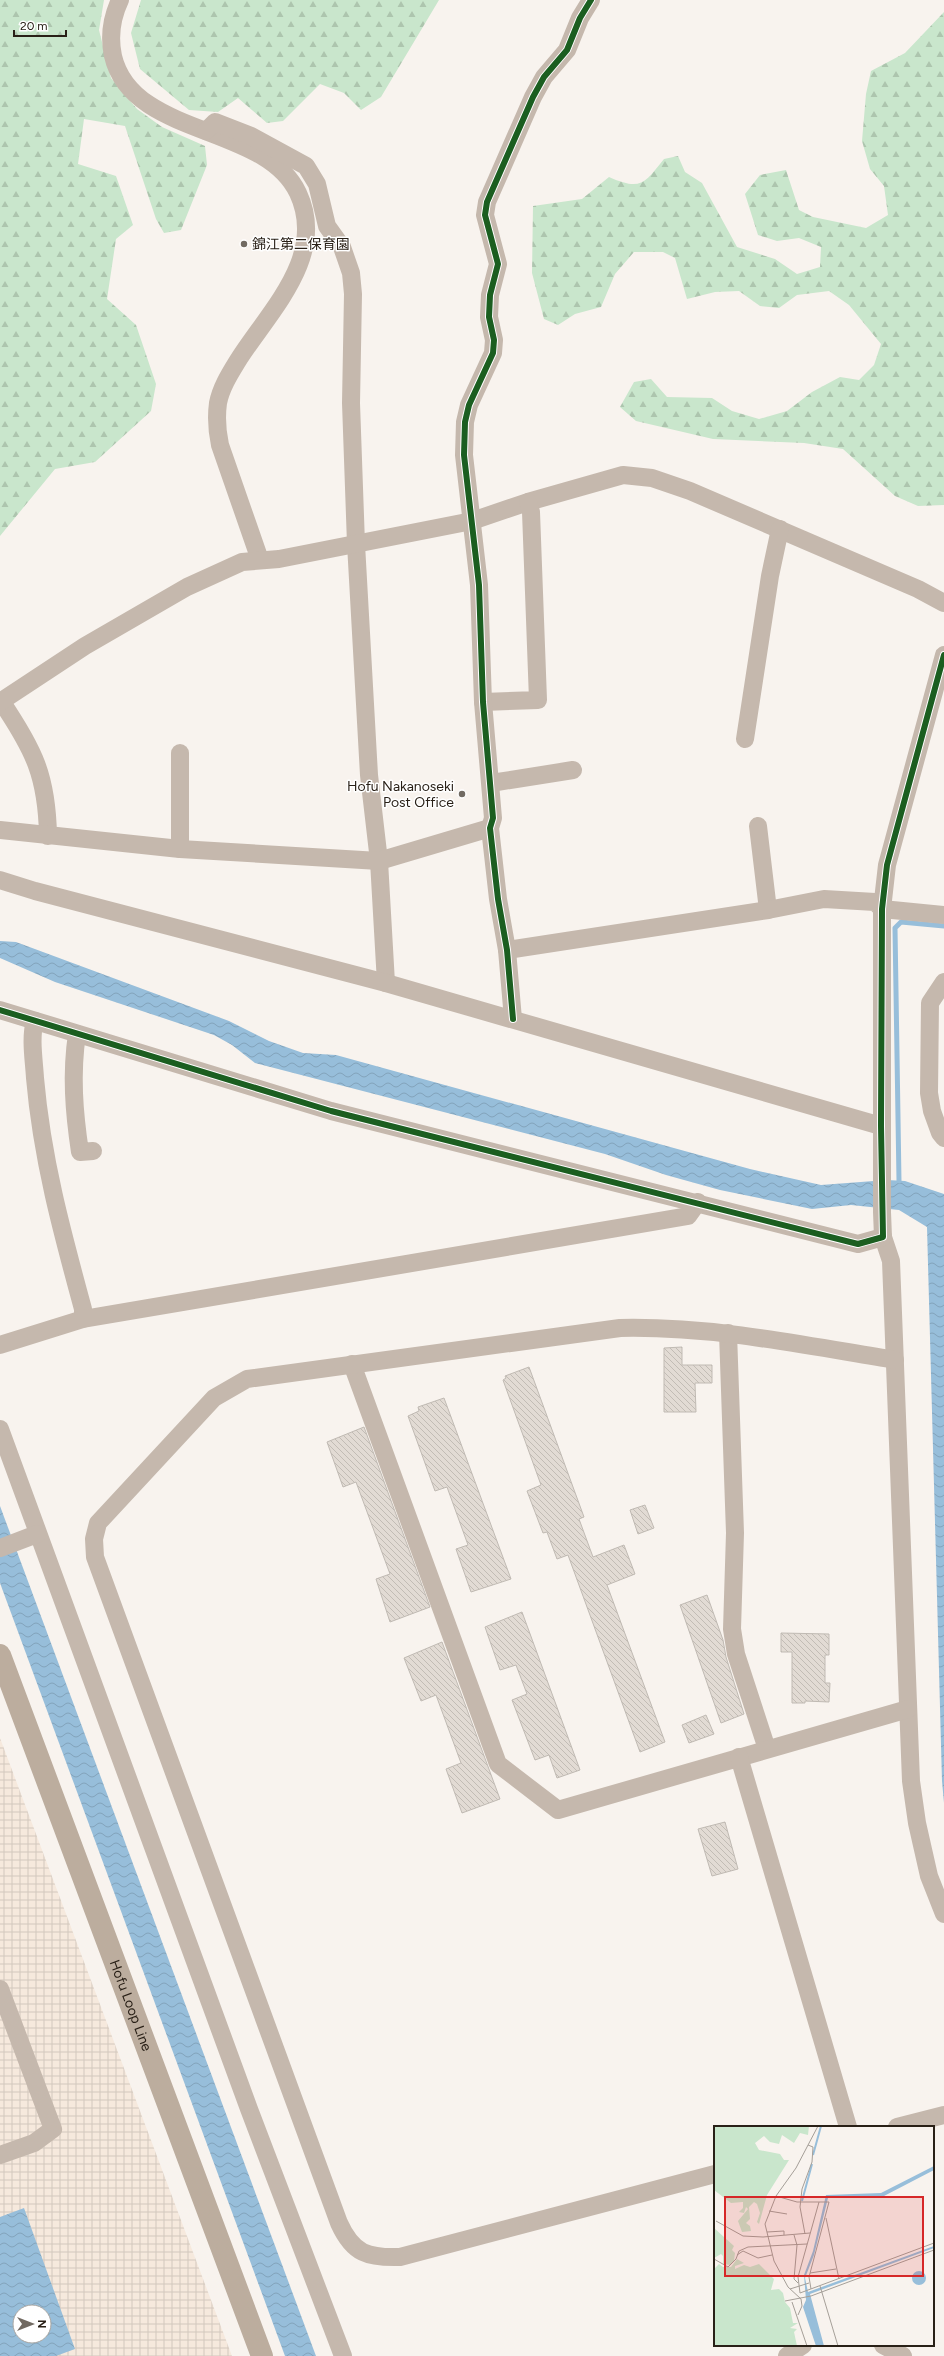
<svg xmlns="http://www.w3.org/2000/svg" width="944" height="2356" font-family="Figtree,'Noto Sans JP',sans-serif">
<style>
.industrial{fill:url(#industrial-grid);fill-rule:evenodd}
.forest{fill:url(#forest-firs)}
.water{fill:url(#water-waves);fill-rule:evenodd}
.lines{fill:none;stroke-linecap:round;stroke-linejoin:round}
.stream{stroke:#97beda;stroke-width:5}
.building{fill:url(#building-back-hatch);stroke:#c0bab3}
.minor{stroke:#c5b8ad;stroke-width:18}
.major{stroke:#bcad9e;stroke-width:22}
.cycleway-casing{stroke:#fff;stroke-width:8}
.cycleway{stroke:#1b5e20;stroke-width:6}
.poi-dot{fill:#716a62;stroke:#fff;stroke-width:1.5}
.labels{text-anchor:middle;stroke-width:3;stroke-linejoin:round;paint-order:stroke}
.poi-label{font-size:14px;fill:#292017;stroke:#fff;text-anchor:start}
.street-label{font-size:14px;fill:#292017;stroke:#fff}
.inset-river{fill:none;stroke:#97beda;stroke-width:2}
.inset-road{fill:none;stroke:#a59f98;stroke-width:1}
.view{fill:#d62828;fill-opacity:0.15;stroke:#d62828;stroke-width:2}
.inset-edge{fill:none;stroke:#292017;stroke-width:2}
</style>
<defs>
<pattern id="industrial-grid" width="8" height="8" patternUnits="userSpaceOnUse"><rect width="8" height="8" fill="#f6e9dd"/><path d="M0 4h8M4 0v8" fill="none" stroke="#d3c8bd"/></pattern>
<pattern id="forest-firs" width="22" height="20" patternUnits="userSpaceOnUse"><rect width="22" height="20" fill="#c9e6cc"/><path d="M5 1l3.5 6h-7zM16 11l3.5 6h-7z" fill="#adc5ae"/></pattern>
<pattern id="water-waves" width="16" height="10" patternUnits="userSpaceOnUse"><rect width="16" height="10" fill="#97beda"/><path d="M0 5q4-4 8 0t8 0" fill="none" stroke="#82a3ba"/></pattern>
<pattern id="building-back-hatch" width="6" height="6" patternUnits="userSpaceOnUse"><rect width="6" height="6" fill="#e2dbd4"/><path d="M-1 5l2 2M0 0l6 6M5-1l2 2" fill="none" stroke="#c2bcb5"/></pattern>
</defs>
<rect width="100%" height="100%" fill="#f8f3ee"/>
<path class="industrial" d="M0 1738 232 2356H0ZM20 2312H44V2336H20Z"/>
<g class="forest">
<polygon points="0,0 104,0 99,30 111,78 137,109 162,127 205,146 207,165 181,230 164,233 156,219 125,126 84,119 78,164 116,176 133,225 116,239 107,299 136,325 156,384 151,411 95,462 55,469 0,536"/>
<polygon points="141,0 439,0 381,97 361,110 344,93 320,84 283,121 267,123 238,98 218,112 189,110 140,69 131,33"/>
<path d="M944 12V505L918 506 895 496 843 449 804 443 713 439 636 421 620 407 634 382 651 379 667 397 712 398 732 411 759 419 787 411 812 392 840 377 859 380 874 365 881 344 849 305 829 291 797 295 779 308 760 306 739 291 715 292 687 299 675 258 663 252H634L615 274 601 307 575 314 558 325 544 319 532 273 533 206 582 199 609 177C641 191 644 184 664 159L678 156 685 172 702 183 737 247 775 259 797 274 820 267 821 247 799 238 777 241 758 235 745 194 760 175 786 170 799 210 813 217 866 228 888 215 884 186 870 169 862 141 866 94 871 71 905 53Z"/>
</g>
<g class="water">
<polygon points="0,941 16,942 229,1021 269,1041 303,1053 336,1055 750,1169 821,1185 887,1180 905,1181 944,1194 944,1803 942,1781 927,1227 899,1210 851,1205 812,1209 720,1190 666,1175 605,1154 255,1063 232,1045 214,1035 55,982 0,958"/>
<polygon points="0,1506 316,2356 285,2356 0,1583"/>
<path d="M24 2208 75 2349 56 2356H0V2217ZM20 2312H44V2336H20Z"/>
</g>
<g class="lines">
<polyline class="stream" points="899,1181 895,928 901,922 944,926"/>
</g>
<g class="building">
<polygon points="682,1347 682,1365 712,1365 712,1383 695,1383 696,1412 664,1412 664,1348"/>
<polygon points="529,1367 584,1517 579,1519 593,1557 624,1545 635,1574 607,1585 665,1742 640,1752 568,1555 557,1559 547,1532 543,1533 527,1491 541,1485 503,1380 506,1378 505,1376"/>
<polygon points="444,1398 511,1579 471,1592 456,1549 468,1545 447,1487 435,1491 408,1416 419,1411 418,1407"/>
<polygon points="364,1427 430,1607 390,1622 376,1579 390,1574 356,1482 343,1487 327,1442"/>
<polygon points="645,1505 654,1528 638,1534 630,1510"/>
<polygon points="707,1595 723,1640 726,1657 744,1714 721,1723 680,1605"/>
<polygon points="522,1612 580,1770 557,1778 549,1755 535,1760 512,1700 527,1694 516,1665 500,1670 485,1627"/>
<polygon points="781,1633 829,1634 829,1655 825,1655 825,1683 830,1683 829,1702 805,1701 805,1703 792,1703 792,1652 781,1652"/>
<polygon points="442,1642 500,1799 462,1813 446,1769 461,1763 436,1695 421,1701 404,1658"/>
<polygon points="706,1715 714,1734 689,1743 682,1725"/>
<polygon points="725,1822 738,1869 712,1876 698,1829"/>
</g>
<g class="lines">
<g class="minor">
<path d="M120 0C112 17 109 37 113 56 132 138 265 123 298 193 328 257 268 312 237 362 229 375 221 388 218 403 216 418 217 431 220 445L260 560"/>
<polyline points="206,131 215,122 251,136 306,166 317,184 327,226 342,247 351,273 353,294 351,403 356,544 369,775 379,861 386,983"/>
<polyline points="944,655 887,865 882,909 882,1212 883,1237 891,1261 911,1781 917,1823 929,1876 944,1914"/>
<path d="M1 701C34 750 47 776 48 836"/>
<polyline points="0,702 85,646 187,587 242,562 279,559 472,521 528,502 623,475 652,478 690,491 918,589 944,603"/>
<polyline points="483,702 538,700 531,512 528,502"/>
<polyline points="745,739 770,576 780,529"/>
<polyline points="491,783 573,770"/>
<polyline points="758,826 768,910"/>
<polyline points="0,830 180,849 379,861 490,828"/>
<polyline points="180,849 180,753"/>
<polyline points="0,880 35,891 386,983 881,1126"/>
<polyline points="507,950 768,910 824,899 875,902 882,909 944,915"/>
<polyline points="944,982 930,1003 929,1093 932,1111 940,1133 944,1138"/>
<polyline points="0,1010 331,1111 858,1244 883,1237"/>
<polyline points="513,1019 507,950 498,899 490,828 493,818 483,702 479,585 464,455 465,422 469,405 493,353 494,340 489,317 490,295 498,264 485,215 487,202 533,97 544,77 567,50 580,18 591,0"/>
<path d="M35 1021C30 1038 34 1060 35 1078 42 1159 62 1232 83 1309V1319"/>
<path d="M77 1034C71 1074 74 1112 80 1152L93 1151"/>
<polyline points="728,1333 735,1533 732,1629 736,1654 767,1749"/>
<polyline points="0,1345 83,1319 688,1216 698,1202"/>
<polyline points="352,1364 498,1764 558,1810 908,1709"/>
<polyline points="0,1429 249,2109 343,2356"/>
<polyline points="0,1548 37,1534"/>
<polyline points="739,1757 848,2127"/>
<polyline points="0,1989 53,2129 34,2143 0,2155"/>
<polyline points="897,2127 944,2115"/>
<path d="M715 2174 400 2257C368 2258 353 2254 339 2223L95 1557 94 1539 98 1523 214 1398 247 1379 620 1328C713 1326 803 1345 895 1360"/>
<polyline points="883,2345 903,2356"/>
<polyline points="787,2356 803,2345"/>
</g>
<path class="major" id="s1" d="M0 1655 262 2356"/>
<defs>
<g id="cycleway">
<polyline points="0,1010 331,1111 858,1244 883,1237 881,1126 882,909 887,865 944,655"/>
<polyline points="513,1019 507,950 498,899 490,828 493,818 483,702 479,585 464,455 465,422 469,405 493,353 494,340 489,317 490,295 498,264 485,215 487,202 533,97 544,77 567,50 580,18 591,0"/>
</g>
</defs>
<use href="#cycleway" class="cycleway-casing"/>
<use href="#cycleway" class="cycleway"/>
</g>
<g class="poi-dot">
<circle cx="244" cy="244" r="4"/>
<circle cx="462" cy="794" r="4"/>
</g>
<g class="labels">
<g class="poi-label">
<text x="252" y="249">錦江第二保育園</text>
<text x="454" y="791" text-anchor="end">Hofu Nakanoseki<tspan x="454" dy="16">Post Office</tspan></text>
</g>
<g class="street-label">
<text dy="5" stroke="none"><textPath href="#s1" startOffset="374">Hofu Loop Line</textPath></text>
</g>
</g>
<g transform="translate(714 2126)">
<rect width="220" height="220" fill="#f8f3ee"/>
<path d="M0 0H95L94 9 86 7 80 17 68 9 65 18 56 16 50 10 41 17 45 24 66 28 70 34H75L53 69 45 98 43 96 46 87 43 78 40 76 35 81 36 93 32 97 36 100 37 105 28 106 24 95 34 83 32 81 30 87 25 86 29 82V76L17 77 0 64ZM0 102 20 120 18 124 21 127 20 135 16 139 9 138V130L7 128 0 132ZM23 133 30 137 21 140V143L30 139 36 141 45 138 60 153 57 164 65 163 69 167 71 176 76 182 79 197H84L76 202 83 203 80 206 83 220H0V143L5 138 9 141H17Z" fill="#c9e6cc"/>
<path d="M220 40V44L170 70 114 72 100 129 91 152 94 166 220 120V122L96 168 110 220H102L89 181 92 174 90 149 99 125 112 69 167 67ZM198 152a7 7 0 1 1 14 0a7 7 0 1 1-14 0Z" fill="#97beda"/>
<path class="inset-river" d="M99 29 107 0M88 75 98 38"/>
<path class="inset-road" d="M62 70 83 76H115L95 151 97 163M105 76 84 151 86 167 220 117M55 85 73 88M112 92 125 153M2 95 29 110 49 111 96 107M53 106 70 105V109M91 108 86 81 88 63 98 36 99 21 94 19M80 109 83 119 80 153 84 157M23 129 29 125 44 132 58 129M0 133 14 141 22 133M22 133 25 125 34 121 93 118M96 147 122 143M106 160 124 220M76 163 95 157M71 175 97 170 220 124M78 176 93 220M84 189 88 180 87 173 74 161 60 135 51 98 62 70 82 42 104 0"/>
<path class="view" d="M11 71H209V150H11Z"/>
<rect width="220" height="220" class="inset-edge"/>
</g>
<g transform="translate(32 2324) rotate(90)"><circle r="19" fill="#ffffff" stroke="#a9a6a2"/>
<path d="M0-3L7 15L0 10L-7 15Z" fill="#716a62"/>
<text y="-6" font-size="11" font-weight="bold" text-anchor="middle" fill="#292017">N</text>
</g>
<path d="M14 30v6h52v-6" fill="none" stroke="#292017" stroke-width="2"/>
<text x="20" y="30" font-size="12" fill="#292017" stroke="#ffffff" stroke-width="3" paint-order="stroke">20 m</text>
</svg>
